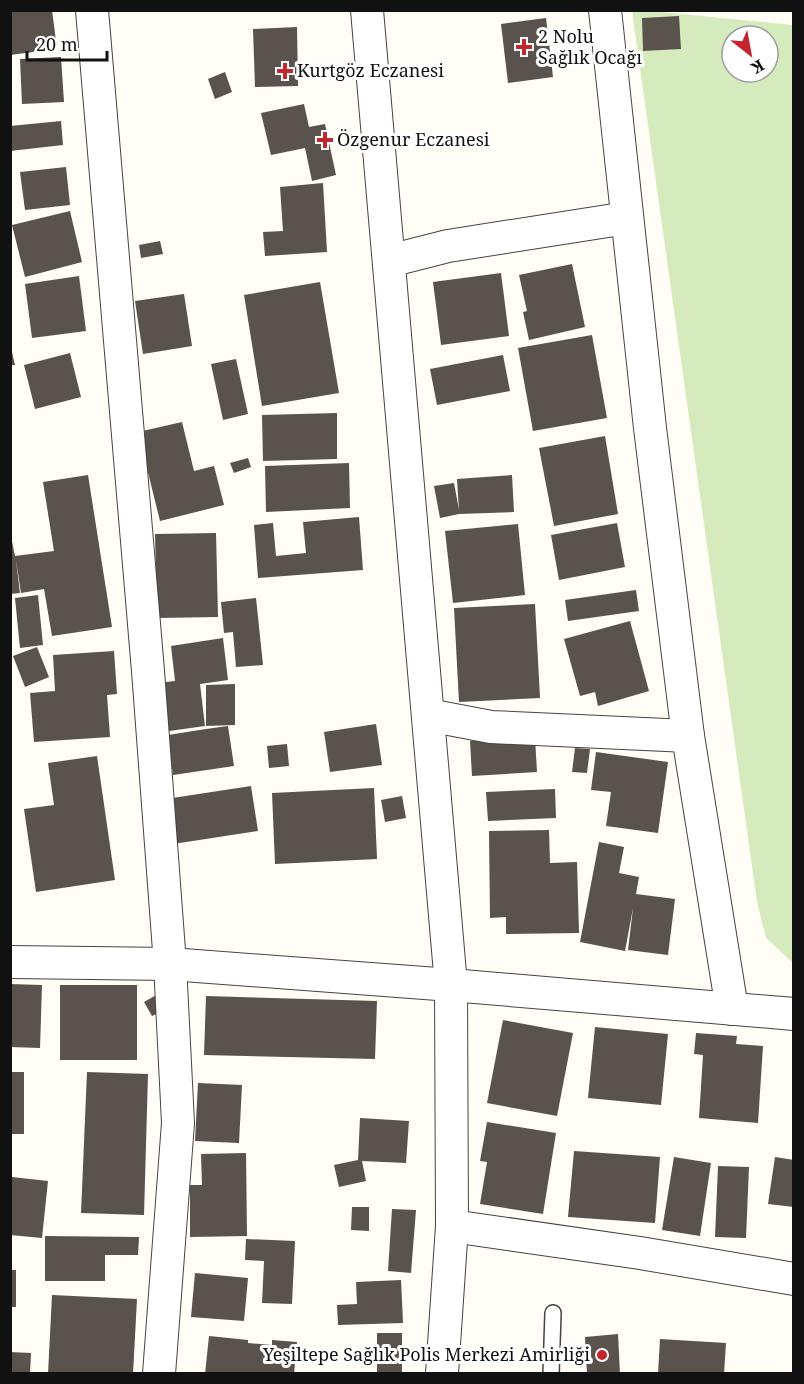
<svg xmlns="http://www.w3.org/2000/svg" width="804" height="1384" font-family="'Noto Serif',serif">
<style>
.green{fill:#d5ebbd;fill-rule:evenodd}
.building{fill:#5a524d}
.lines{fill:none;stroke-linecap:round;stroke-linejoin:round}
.lane-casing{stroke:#444;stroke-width:18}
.street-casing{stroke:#444;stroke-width:34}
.lane{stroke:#fff;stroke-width:15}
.street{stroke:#fff;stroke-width:32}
.poi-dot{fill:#c4262e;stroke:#fff;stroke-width:2}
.labels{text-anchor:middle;stroke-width:6;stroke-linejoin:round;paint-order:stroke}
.poi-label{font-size:18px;fill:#111;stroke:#fff;text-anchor:start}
</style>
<rect width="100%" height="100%" fill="#fffdf5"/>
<path class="green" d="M632 11H651L793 25V963L766 938 757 902ZM732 36H768V72H732Z"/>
<g class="building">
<polygon points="10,10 52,10 57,49 10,55"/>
<polygon points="679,16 681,49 643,51 642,18"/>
<polygon points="546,18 553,77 508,83 501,24"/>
<polygon points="297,27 298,86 255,87 253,29"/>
<polygon points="61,57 64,102 22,104 20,59"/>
<polygon points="225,72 232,92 215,99 208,79"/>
<polygon points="304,104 309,127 325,124 336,175 312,181 305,148 271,155 261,113"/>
<polygon points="61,121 63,145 10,151 10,126"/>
<polygon points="66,167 70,205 25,210 20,172"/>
<polygon points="323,183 327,252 265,256 263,232 283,231 280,187"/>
<polygon points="70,211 82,262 25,277 12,225"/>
<polygon points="160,241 163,254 141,258 139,245"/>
<polygon points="572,264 585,327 529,340 523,312 527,311 519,275"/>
<polygon points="501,273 509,336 441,345 433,282"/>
<polygon points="79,276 86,331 32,338 25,284"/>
<polygon points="320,282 339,393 262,406 244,295"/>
<polygon points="184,294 192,346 143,354 135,301"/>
<polygon points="592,335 607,418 533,431 518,348"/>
<polygon points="10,344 15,365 10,365"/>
<polygon points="70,353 81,397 35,409 24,365"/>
<polygon points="503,355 510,391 437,405 430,369"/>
<polygon points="236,359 248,414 223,420 211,364"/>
<polygon points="337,413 337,459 263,461 262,415"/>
<polygon points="182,422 194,471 214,466 224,505 160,521 138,432"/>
<polygon points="605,436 618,514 554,526 539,448"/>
<polygon points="248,458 251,467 234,473 230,463"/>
<polygon points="349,463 350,508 266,512 265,466"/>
<polygon points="88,475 112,627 52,636 44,589 21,593 16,560 20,593 10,594 10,532 15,556 54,551 43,482"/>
<polygon points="512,475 514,512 459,514 440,518 434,486 454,483 459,510 457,479"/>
<polygon points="359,517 363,570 258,578 254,525 273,523 276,556 306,553 303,522"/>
<polygon points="617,523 625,567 559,580 551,535"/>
<polygon points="518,524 525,595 453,603 445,531"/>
<polygon points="216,533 218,617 157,618 155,534"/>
<polygon points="636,590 639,611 568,621 565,600"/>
<polygon points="38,595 43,645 20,648 15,598"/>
<polygon points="256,598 263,665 236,667 233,632 224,633 221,602"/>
<polygon points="535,604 540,698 459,702 454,608"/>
<polygon points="630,621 649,691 598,706 595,692 580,696 564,639"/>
<polygon points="223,638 228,680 200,684 205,726 162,732 156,683 175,681 171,646"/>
<polygon points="37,647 49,677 25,687 13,656"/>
<polygon points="114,651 117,694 107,695 110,737 34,742 30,693 55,691 53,655"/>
<polygon points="235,684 235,725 206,726 206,685"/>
<polygon points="376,724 382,765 330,772 324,732"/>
<polygon points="228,726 234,766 173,775 168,735 206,729 206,732 206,729"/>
<polygon points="535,737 537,772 472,776 470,741"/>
<polygon points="287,744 289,766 269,768 267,746"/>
<polygon points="575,748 590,749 587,773 572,772"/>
<polygon points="596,752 668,762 658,833 606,826 611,792 591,790"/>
<polygon points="97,756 115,880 36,892 24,809 54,805 48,763"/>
<polygon points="251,786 258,831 173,844 166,799"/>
<polygon points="374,788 377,859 275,864 272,793"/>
<polygon points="555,789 556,818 488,821 486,792"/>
<polygon points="402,796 406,818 385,822 381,800"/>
<polygon points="549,830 550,863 577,862 579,933 506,934 506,917 490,918 489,831"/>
<polygon points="599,842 624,847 619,873 639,877 636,894 675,899 668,955 628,950 633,908 625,951 580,942"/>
<polygon points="10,984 42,985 40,1048 10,1047"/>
<rect x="60" y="985" width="77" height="75"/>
<polygon points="158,994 167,1009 152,1016 144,1002"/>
<polygon points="206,996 377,1001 375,1059 204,1055"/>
<polygon points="503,1020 573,1033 557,1116 487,1103"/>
<polygon points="595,1027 668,1034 661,1105 588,1098"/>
<polygon points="696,1033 737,1036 736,1044 763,1046 758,1123 699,1118 703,1055 694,1054"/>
<rect x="10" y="1072" width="14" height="62"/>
<polygon points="87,1072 148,1074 144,1215 81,1213"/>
<polygon points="198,1083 242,1085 239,1143 195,1141"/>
<polygon points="360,1118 409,1121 406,1163 362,1161 366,1181 339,1187 334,1165 358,1160"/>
<polygon points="487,1122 556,1133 543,1214 480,1204 487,1162 480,1161"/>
<polygon points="574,1151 660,1157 655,1223 568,1217"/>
<polygon points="246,1153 247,1236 190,1237 190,1185 202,1185 201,1154"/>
<polygon points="674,1157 711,1163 700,1236 662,1230"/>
<polygon points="775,1157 794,1160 794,1207 768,1204"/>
<polygon points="718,1166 749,1167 746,1238 715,1237"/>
<polygon points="12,1177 48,1181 42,1238 10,1235"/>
<polygon points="352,1207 369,1207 369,1231 351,1230"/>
<polygon points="392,1209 416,1210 411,1273 388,1271"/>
<polygon points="45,1236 139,1237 138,1255 105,1255 105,1281 45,1281"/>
<polygon points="246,1239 295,1241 292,1304 262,1303 264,1261 245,1260"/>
<rect x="10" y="1270" width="6" height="37"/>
<polygon points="195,1273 248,1278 244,1321 191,1317"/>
<polygon points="401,1280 403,1323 338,1325 337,1305 357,1304 356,1282"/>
<polygon points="52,1295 137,1299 133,1374 48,1374"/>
<rect x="377" y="1333" width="25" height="41"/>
<polygon points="618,1334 620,1374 587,1374 585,1337"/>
<polygon points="209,1336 248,1340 248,1343 272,1345 272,1340 297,1342 294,1374 205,1374"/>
<polygon points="660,1339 726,1343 724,1374 658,1374"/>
<polygon points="10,1352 31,1353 30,1374 10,1374"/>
</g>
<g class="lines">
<defs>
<polyline id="lane" points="551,1374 553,1313"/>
<g id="street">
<polyline points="92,10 148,671 170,964 178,1123 159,1374"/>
<polyline points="367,10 451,985 452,1226 442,1374"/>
<polyline points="605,10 650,428 688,736 732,1009"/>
<polyline points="389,261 448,246 627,218"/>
<polyline points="428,715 491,727 688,736"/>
<polyline points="10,962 170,964 451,985 794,1014"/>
<polyline points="452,1226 640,1253 794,1279"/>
</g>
</defs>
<use href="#lane" class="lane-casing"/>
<use href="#street" class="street-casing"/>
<use href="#lane" class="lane"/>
<use href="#street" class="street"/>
</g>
<g class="poi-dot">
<path d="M521 38h6v6h6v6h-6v6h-6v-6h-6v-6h6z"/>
<path d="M282 62h6v6h6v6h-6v6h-6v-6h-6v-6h6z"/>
<path d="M322 131h6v6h6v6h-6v6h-6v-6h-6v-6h6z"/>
<circle cx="602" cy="1355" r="6"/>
</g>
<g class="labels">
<g class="poi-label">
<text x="538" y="43">2 Nolu<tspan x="538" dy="21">Sağlık Ocağı</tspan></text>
<text x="297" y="77">Kurtgöz Eczanesi</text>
<text x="337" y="146">Özgenur Eczanesi</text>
<text x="590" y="1361" text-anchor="end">Yeşiltepe Sağlık Polis Merkezi Amirliği</text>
</g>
</g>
<rect width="804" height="1384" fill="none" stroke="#111111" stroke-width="24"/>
<g transform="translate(750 54) rotate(149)"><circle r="28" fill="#ffffff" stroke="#a0a0a0" stroke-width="1.5"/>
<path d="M0-4.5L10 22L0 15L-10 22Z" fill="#c4262e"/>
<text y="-9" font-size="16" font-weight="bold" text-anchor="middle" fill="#111111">K</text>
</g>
<path d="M27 51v9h80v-9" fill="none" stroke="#111111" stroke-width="3"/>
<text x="36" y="51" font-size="18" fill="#111111" stroke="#ffffff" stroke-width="4.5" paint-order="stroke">20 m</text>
</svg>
